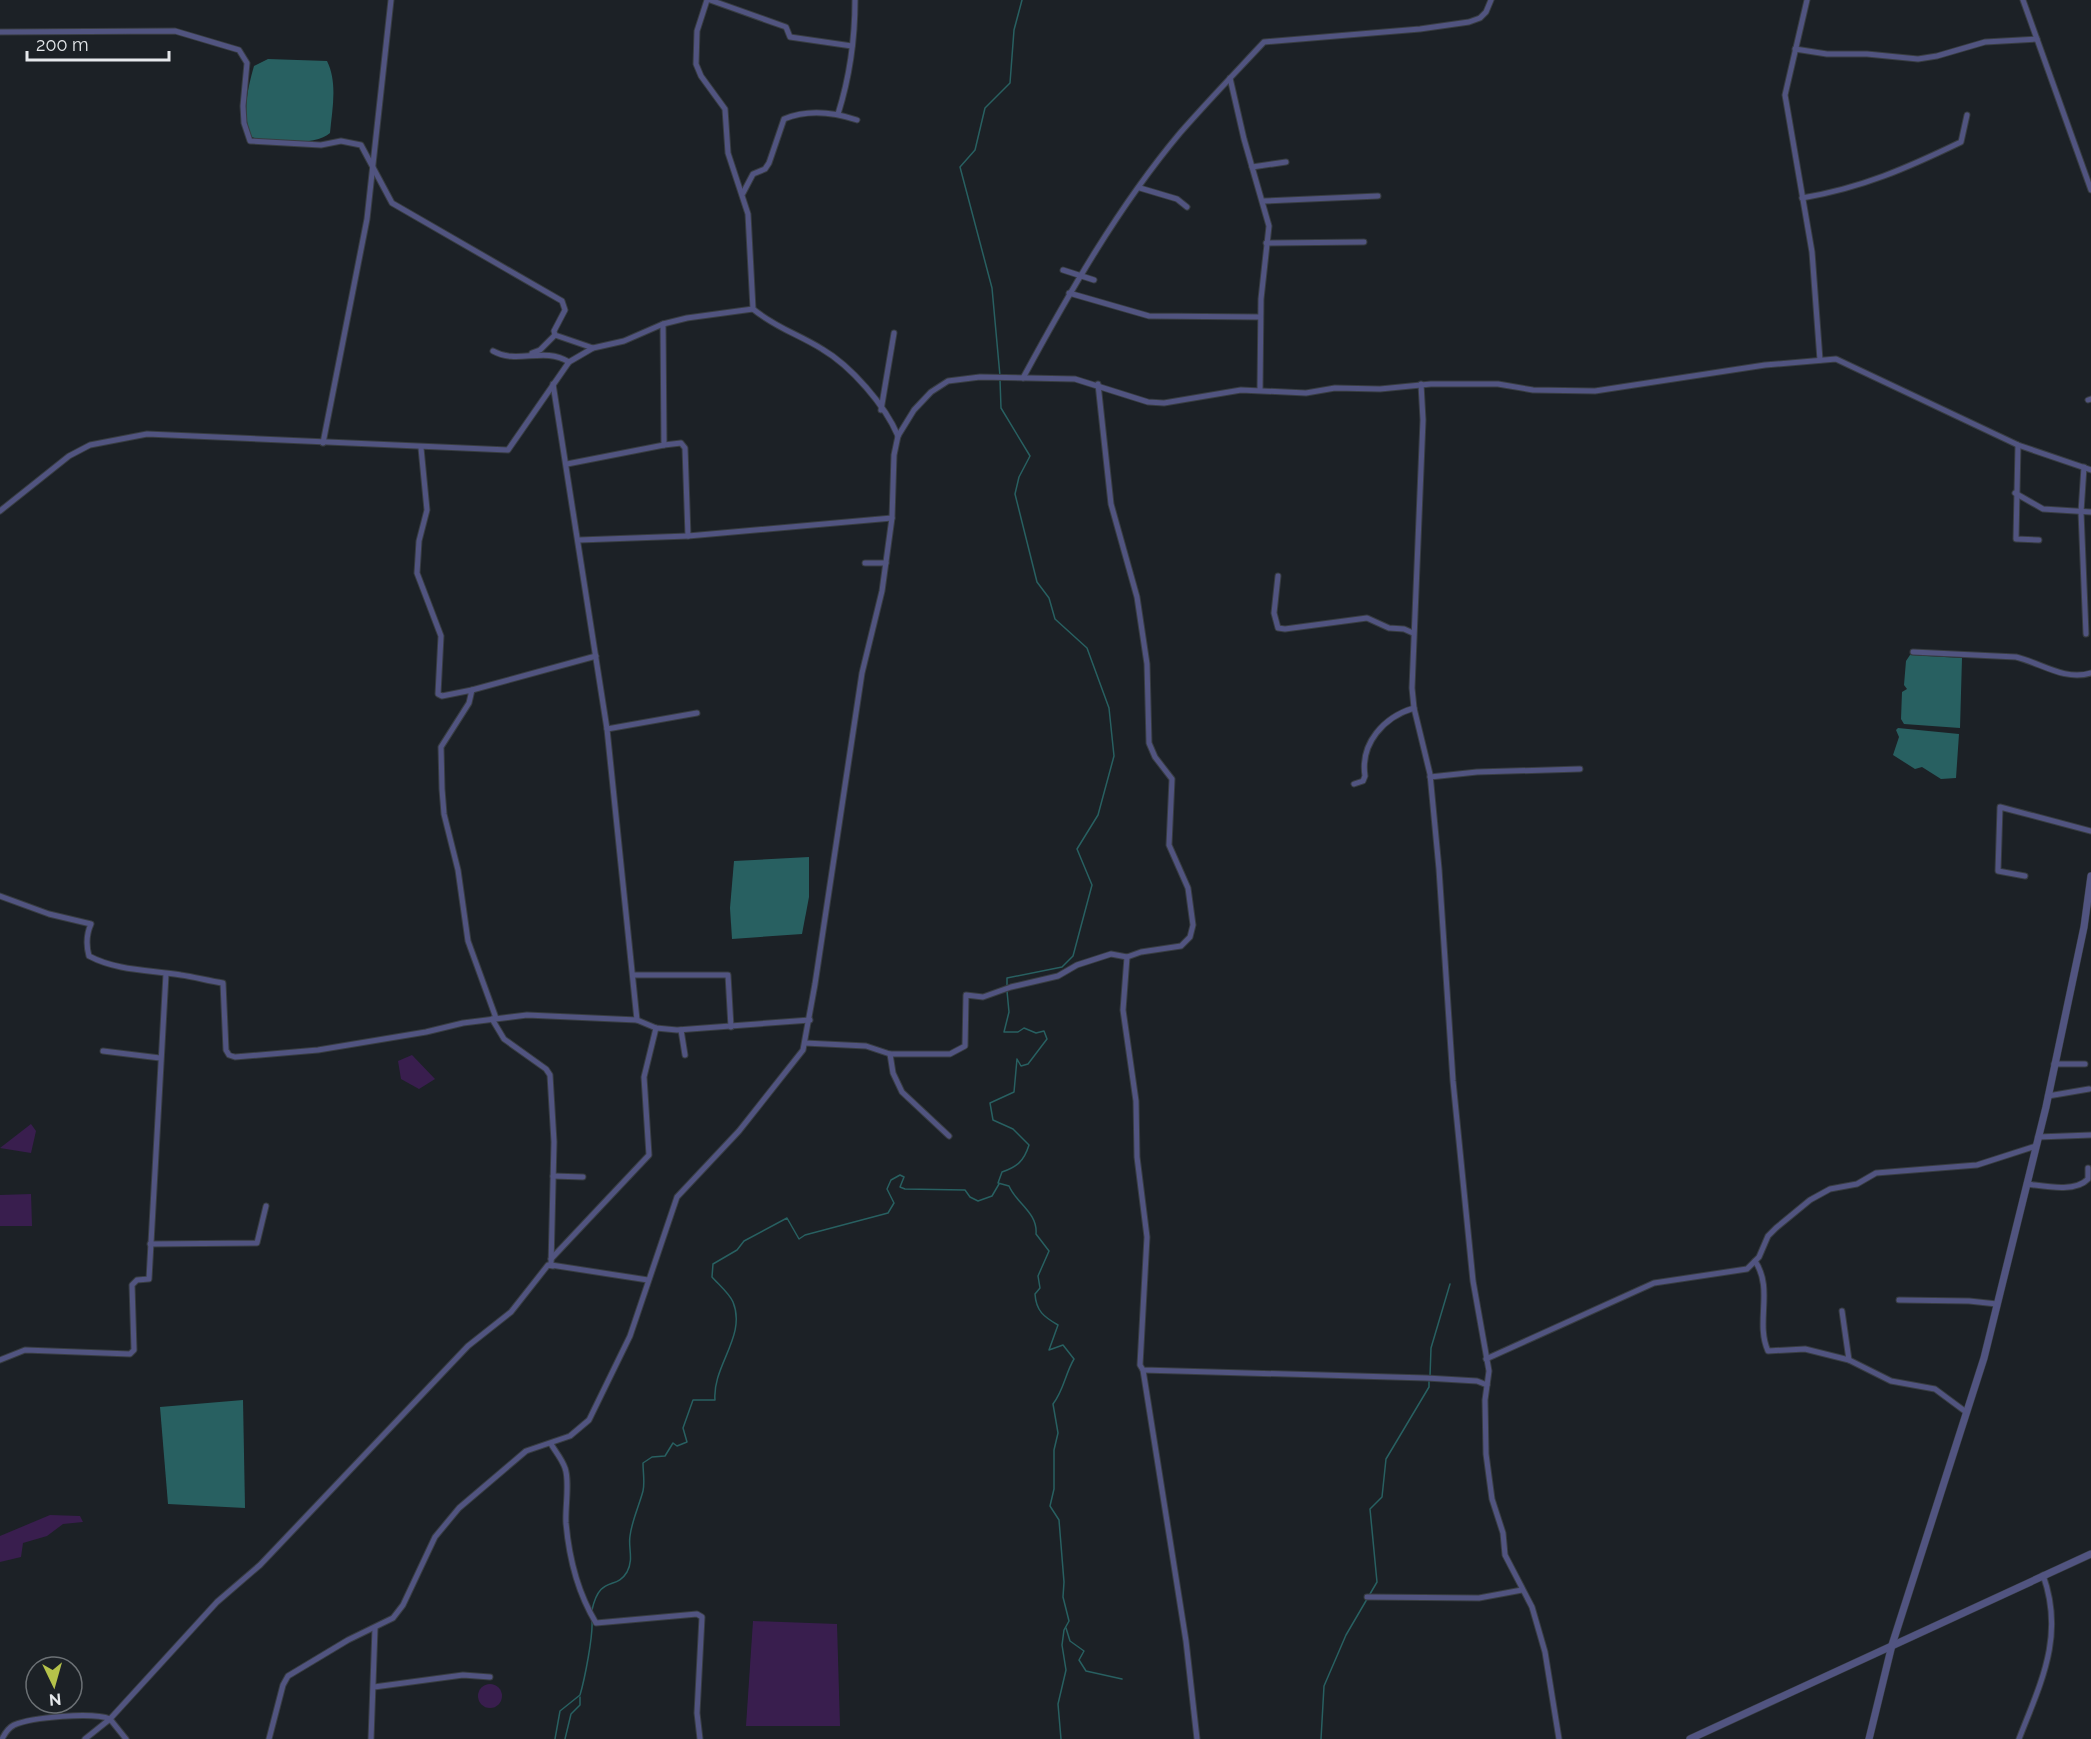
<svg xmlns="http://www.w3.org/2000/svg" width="2091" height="1739" font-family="Raleway,sans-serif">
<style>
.green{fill:#391e4e}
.water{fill:#286061}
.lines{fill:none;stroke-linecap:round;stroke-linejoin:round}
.stream{stroke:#286061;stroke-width:1.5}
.minor-casing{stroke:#383d42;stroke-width:7}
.tertiary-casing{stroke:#383d42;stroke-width:8}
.minor{stroke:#515480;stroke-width:5}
.tertiary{stroke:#515480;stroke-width:7}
</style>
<rect width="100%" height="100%" fill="#1c2126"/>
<g class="green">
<polygon points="412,1055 435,1079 419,1089 401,1079 398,1061"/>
<polygon points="31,1124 36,1131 31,1153 0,1148"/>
<polygon points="31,1194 32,1226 0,1226 0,1195"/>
<polygon points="50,1515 80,1516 83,1522 63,1524 47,1536 23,1543 21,1557 0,1562 0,1536"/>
<polygon points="753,1621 837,1624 840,1726 746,1726"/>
<circle cx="490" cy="1696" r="12"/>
</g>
<g class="water">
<path d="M268 59 327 61C338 83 332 110 330 133 317 146 267 144 252 137 241 116 248 87 254 66Z"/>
<polygon points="1910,655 1962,658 1960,728 1904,724 1901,719 1902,692 1907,689 1904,685 1906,661"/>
<polygon points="1898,728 1959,734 1956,778 1941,779 1922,767 1915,769 1893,755 1899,737 1896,730"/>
<polygon points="809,857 809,897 802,934 732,939 730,908 734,861"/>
<polygon points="243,1400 245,1508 168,1504 160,1407"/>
</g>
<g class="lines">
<g class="stream">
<polyline points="1000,376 992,288 960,167 975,150 985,108 1010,83 1014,30 1022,0"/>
<polyline points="1000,380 1001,408 1030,456 1019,477 1015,494 1037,582 1049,598 1055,619 1087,648 1109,708 1114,756 1098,815 1077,849 1092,885 1073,956 1062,967 1007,978 1007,986"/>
<path d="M1007 991 1009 1012 1004 1032H1018L1024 1028 1036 1033 1044 1031 1047 1039 1028 1064 1021 1066 1017 1059 1014 1092 990 1103 993 1120 1013 1129 1029 1145C1024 1161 1017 1167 1002 1172L998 1183 1009 1186C1016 1203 1038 1213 1036 1234L1049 1251 1038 1276 1040 1288 1035 1294C1036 1311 1044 1317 1058 1325L1049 1350 1063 1345 1074 1359C1065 1374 1064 1390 1053 1404L1058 1433 1054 1450V1489L1050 1506 1059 1520 1064 1582 1063 1597 1069 1621 1064 1630 1062 1645 1066 1670 1058 1704 1061 1739"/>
<polyline points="1430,1376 1431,1348 1450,1284"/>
<path d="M592 1610C600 1574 616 1591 627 1572 634 1559 628 1548 630 1536 632 1520 639 1506 643 1491 645 1483 643 1472 643 1463L652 1457 665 1456 673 1443 677 1446 687 1442 683 1428 693 1400H715C712 1366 747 1336 733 1302 729 1293 718 1284 712 1277L713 1264 737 1250 744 1241 787 1218 799 1239 805 1235 888 1213 894 1203 887 1189 891 1180 900 1175 904 1177 900 1187 905 1189 965 1190 970 1197 978 1201 992 1196 999 1184"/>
<polyline points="1066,1628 1070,1641 1084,1651 1079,1660 1086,1671 1122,1679"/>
<path d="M555 1739 560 1711 580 1695C585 1678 593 1636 592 1621"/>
<polyline points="565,1739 571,1714 580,1705 580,1697"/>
<polyline points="1321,1739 1324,1686 1346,1635 1377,1582 1370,1509 1382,1497 1386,1459 1429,1387 1429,1381"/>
</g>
<defs>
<g id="minor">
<path d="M707 0 697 31 696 64 701 76 725 109 728 153 748 214 753 309C776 328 798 334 822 349 851 366 885 405 898 436"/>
<polyline points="710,0 786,27 790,37 852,46"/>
<polyline points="1807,0 1785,95 1812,252 1820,360"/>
<polyline points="2023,0 2091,190"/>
<polyline points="0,32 175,31 239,50 247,63 243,106 244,123 250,141 321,145 341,141 361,145 392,203 562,301 565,310 554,331 555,335 593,348"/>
<polyline points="1795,49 1827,54 1867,54 1918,59 1937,56 1985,42 2037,39"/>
<polyline points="1230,78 1244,139 1269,226 1261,299 1260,389"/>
<path d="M838 114C850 76 855 40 855 0"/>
<polyline points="1252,167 1286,162"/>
<polyline points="1140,188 1177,199 1187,207"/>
<path d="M743 193 753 174 765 169 769 163 784 119C808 109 833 112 857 120"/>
<path d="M1802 198C1862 188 1907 168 1961 142L1967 115"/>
<polyline points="1264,201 1378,196"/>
<polyline points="1266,243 1364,242"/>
<polyline points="1063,270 1094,280"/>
<polyline points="1069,293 1149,316 1260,317"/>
<path d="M493 351C518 365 543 346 569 362"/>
<polyline points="532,353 540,350 555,335"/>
<path d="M1023 378C1069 293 1118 207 1180 133 1207 102 1236 72 1264 42L1420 29 1469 22 1480 18 1486 12 1491 0"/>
<polyline points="553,384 607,729 637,1020"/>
<polyline points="1421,384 1423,420 1412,688 1414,708 1430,774 1439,869 1453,1081 1473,1281 1489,1371 1485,1400 1486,1454 1492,1499 1503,1533 1505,1555 1532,1607 1545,1652 1559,1739"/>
<polyline points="2088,400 2091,399"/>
<polyline points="881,410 894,333"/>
<polyline points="323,443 367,219 391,0"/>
<polyline points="664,445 681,443 685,448 688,536 892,518"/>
<polyline points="2018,445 2016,539 2039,540"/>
<polyline points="421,448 427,510 419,541 417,573 441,636 438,694 442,696 472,690 469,703 441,747 442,789 444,814 458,870 468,941 496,1018"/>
<polyline points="567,464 664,445 663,324"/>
<polyline points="2084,467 2081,512 2086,634"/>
<polyline points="2015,493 2043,509 2091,512"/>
<polyline points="0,511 69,456 90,445 147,434 508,450 569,362 593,348 624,341 663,324 687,318 753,309"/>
<polyline points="579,540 688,536"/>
<polyline points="865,563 886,563"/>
<polyline points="1278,576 1274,613 1278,628 1285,629 1367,618 1389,628 1404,629 1413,633"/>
<path d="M1913 652 2016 657C2041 663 2064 681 2091 673"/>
<polyline points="472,690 596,656"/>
<polyline points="607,729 697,713"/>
<polyline points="1430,777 1477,772 1580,769"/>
<path d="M1354 784 1363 781 1365 776C1360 743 1384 717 1414 708"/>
<polyline points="2025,876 1998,871 2000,807 2091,831"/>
<path d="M0 896 49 914 91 924C86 935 86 945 89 956 117 971 151 970 181 975 195 977 209 981 223 983L226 1050 229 1055 235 1057 318 1050 426 1032 463 1023 527 1015 637 1020 656 1028 677 1030 810 1020"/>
<polyline points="1127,957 1123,1010 1136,1101 1137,1157 1147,1237 1140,1365 1143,1370 1426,1378 1477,1381 1487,1385"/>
<polyline points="634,975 728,975 731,1027"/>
<polyline points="492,1019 504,1039 546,1069 550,1075 554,1142 551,1265 648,1280"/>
<polyline points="681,1030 685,1055"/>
<polyline points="805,1043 866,1046 890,1054 950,1054 965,1046 966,995 983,997 1011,987 1058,976 1077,965 1111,954 1127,957 1141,952 1181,946 1190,937 1193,925 1188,888 1169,845 1172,779 1155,757 1149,743 1147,664 1137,597 1111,504 1098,384"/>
<polyline points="103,1051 160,1058"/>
<polyline points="890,1054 893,1073 902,1092 949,1136"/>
<polyline points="2054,1064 2085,1064"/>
<polyline points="2048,1096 2089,1089"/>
<polyline points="2038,1137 2091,1135"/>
<polyline points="553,1176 583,1177"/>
<path d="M2027 1184C2044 1186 2075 1193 2088 1179V1168"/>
<polyline points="150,1244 257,1243 266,1206"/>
<polyline points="551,1259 649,1155 644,1077 656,1028"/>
<path d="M1755 1261C1774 1289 1755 1322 1768 1351L1805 1349 1849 1360 1891 1381 1935 1389 1966 1412"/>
<polyline points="1899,1300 1969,1301 1997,1304"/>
<polyline points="1842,1311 1849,1360"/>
<polyline points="1486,1359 1654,1283 1747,1269 1759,1257 1768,1236 1776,1228 1810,1200 1830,1189 1857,1184 1876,1173 1977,1165 2036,1146"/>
<polyline points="0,1360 25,1350 130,1354 134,1350 132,1285 137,1280 149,1279 166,974"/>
<polyline points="1143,1370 1186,1641 1197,1739"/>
<path d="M551 1444C555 1451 562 1459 565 1468 570 1481 565 1507 566 1523 569 1558 578 1593 596 1623L697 1614 702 1617 697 1713 700 1739"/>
<polyline points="1367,1597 1479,1598 1522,1590"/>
<polyline points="374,1687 463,1675 490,1677"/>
<path d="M2 1739C5 1733 8 1728 14 1725 32 1717 93 1712 110 1719L217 1602 260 1565 468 1346 511 1312 548 1265 553 1266"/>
<polyline points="85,1739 110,1719 126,1739"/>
<polyline points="269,1739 283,1685 288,1676 348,1640 393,1618 403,1605 435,1537 459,1508 526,1451 570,1436 589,1420 630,1336 677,1197 739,1131 803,1050 815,984 862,673 882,591 892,518 894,455 898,436 914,410 931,392 948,381 980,377 1075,379 1148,402 1164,403 1241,390 1306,393 1335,388 1380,389 1431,384 1498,384 1533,390 1595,391 1765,365 1836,359 2018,445 2091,470"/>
<polyline points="371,1739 375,1628"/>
<path d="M2019 1739C2041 1682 2065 1636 2043 1575"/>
</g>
<g id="tertiary">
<polyline points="1690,1739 2091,1554"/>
<polyline points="1869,1739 1892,1645 1984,1358 2046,1107 2084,927 2091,876"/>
</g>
</defs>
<use href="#minor" class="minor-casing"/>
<use href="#tertiary" class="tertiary-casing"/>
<use href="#minor" class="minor"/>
<use href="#tertiary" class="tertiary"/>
</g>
<g transform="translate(54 1685) rotate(175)"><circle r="28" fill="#1c2126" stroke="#6c7175" stroke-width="1.5"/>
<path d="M0-4.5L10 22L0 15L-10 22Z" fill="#b5c24a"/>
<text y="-9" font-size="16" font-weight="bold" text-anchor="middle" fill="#e5e8eb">N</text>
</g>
<path d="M27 51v9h142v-9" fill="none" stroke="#e5e8eb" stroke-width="3"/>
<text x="36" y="51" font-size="18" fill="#e5e8eb" stroke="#1c2126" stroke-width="4.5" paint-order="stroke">200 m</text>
</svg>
